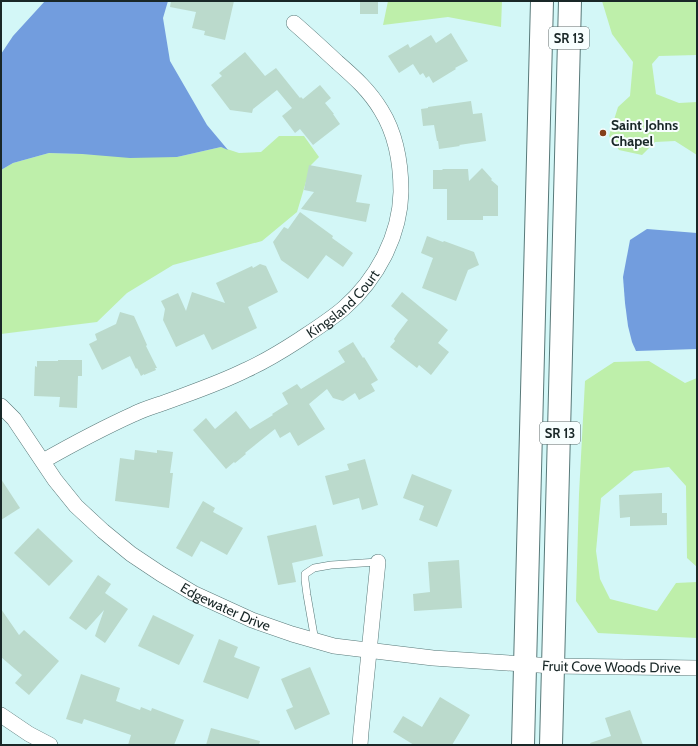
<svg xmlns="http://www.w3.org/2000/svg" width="698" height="746" font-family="Cabin,sans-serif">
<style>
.green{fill:#beefaa}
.water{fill:#729dde}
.building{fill:#bbdacc}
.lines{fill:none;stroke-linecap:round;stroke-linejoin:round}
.lane-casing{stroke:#587979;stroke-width:8}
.street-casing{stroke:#587979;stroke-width:16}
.primary-casing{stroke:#587979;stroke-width:24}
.lane{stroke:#fff;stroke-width:7}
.street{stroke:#fff;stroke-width:15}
.primary{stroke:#fff;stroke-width:22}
.poi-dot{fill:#853f1a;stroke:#f7fefe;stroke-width:1.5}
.labels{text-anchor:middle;stroke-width:4;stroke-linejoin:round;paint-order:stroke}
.shield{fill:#f7fefe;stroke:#5c6868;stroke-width:1}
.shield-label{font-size:13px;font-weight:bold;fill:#192727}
.poi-label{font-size:14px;font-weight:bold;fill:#192727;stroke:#f7fefe;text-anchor:start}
.street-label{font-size:14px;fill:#192727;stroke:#f7fefe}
</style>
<rect width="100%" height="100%" fill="#d3f7f7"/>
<g class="green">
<polygon points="388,1 502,1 501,27 448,17 383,25"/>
<polygon points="602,1 697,1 697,55 659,56 652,64 656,94 679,103 697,102 697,155 675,141 655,142 642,155 619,150 609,136 618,107 630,96 633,62 612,34"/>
<polygon points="279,136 304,136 319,157 311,165 297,212 262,241 173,265 127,293 97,322 1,334 1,170 13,163 49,153 177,157 221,147 239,153 261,152"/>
<polygon points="649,361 685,383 697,378 697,567 687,558 686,486 669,467 634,471 601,498 596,551 600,579 610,599 657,611 676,583 697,582 697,638 598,633 576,601 579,494 585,381 614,362"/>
</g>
<g class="water">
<polygon points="45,1 168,1 163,18 170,61 207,125 228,150 221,147 177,157 130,158 82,154 49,153 13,163 1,170 1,54 13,36"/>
<polygon points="647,229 697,233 697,349 636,351 632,342 628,326 625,303 623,277 630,240"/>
</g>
<g class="building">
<polygon points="171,1 234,1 225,40 204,35 205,31 192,28 196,12 170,7"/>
<rect x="360" y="1" width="18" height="13"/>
<polygon points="451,33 468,61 455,68 456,69 433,83 429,76 426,78 423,73 420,75 413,64 399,73 388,56 408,44 410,48 431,35 436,43"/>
<polygon points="245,52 265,76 276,68 300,98 301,97 303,99 320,85 331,98 325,103 334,114 333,114 340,124 313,145 300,129 295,133 282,116 292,108 277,90 253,109 252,113 230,110 211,85 222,76 219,73"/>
<polygon points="471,101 473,114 482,113 486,141 459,145 460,146 439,149 438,141 437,141 434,125 423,126 421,109 428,108 428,107"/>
<polygon points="309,165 362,175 356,202 370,204 366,222 301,209 314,192 304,190"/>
<polygon points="482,168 492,179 491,180 498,186 498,216 483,216 483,220 447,220 447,189 433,189 433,170 443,170 442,169 468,169 469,181"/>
<polygon points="300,212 333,236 332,238 353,253 343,267 326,255 308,279 281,260 273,242 284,227 288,229"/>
<polygon points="427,236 443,242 444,241 474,252 479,265 468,270 456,301 422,288 433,258 421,253"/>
<polygon points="260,264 266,266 278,292 248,307 257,328 212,350 204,334 176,347 163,320 165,309 161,301 178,293 186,311 192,292 225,303 216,283 252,266 253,268"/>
<polygon points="402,292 442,325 448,330 438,343 449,352 431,375 419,365 417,368 390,347 395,341 394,339 398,333 408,320 391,306"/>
<polygon points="120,312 134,316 147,345 146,346 157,368 155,368 156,370 144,375 144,374 141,376 137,368 136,369 130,356 102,370 89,344 97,340 95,334 116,324"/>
<polygon points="353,342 363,358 364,357 378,380 371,384 375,391 359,400 355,393 343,401 333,398 327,389 309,404 325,429 298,446 290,432 280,438 275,429 245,453 246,454 235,463 234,462 226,469 193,430 206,418 215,429 236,411 250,429 273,415 272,414 288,404 282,393 297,384 301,389 345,362 338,351"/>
<polygon points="58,360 82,360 82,376 78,376 77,408 59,407 60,397 34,396 35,366 37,367 37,361 58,361"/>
<polygon points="135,450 157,453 157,450 173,452 170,473 173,473 169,508 115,501 120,458 134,460"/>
<polygon points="365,459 378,505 362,510 359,498 333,505 325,476 349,470 347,464"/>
<polygon points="412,474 452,490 437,527 419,520 424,506 403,498"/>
<polygon points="1,479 20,508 1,520"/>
<polygon points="662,493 662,513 667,513 667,525 630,526 630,517 620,518 619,495"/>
<polygon points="203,501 215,508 213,512 243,528 227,555 201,541 192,557 176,548"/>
<polygon points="316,525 323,556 292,563 296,582 278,585 267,536"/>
<polygon points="38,528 73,561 49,586 14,553"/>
<polygon points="459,560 462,608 414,611 413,594 430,592 428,562"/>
<polygon points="98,575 111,584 105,593 128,609 105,643 95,636 104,610 86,630 69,618"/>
<polygon points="1,609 19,635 24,630 59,661 29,695 15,683 22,675 1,657"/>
<polygon points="153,615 194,635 179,665 138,646"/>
<polygon points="219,639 238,647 234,657 260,667 248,699 203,682"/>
<polygon points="310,667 330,714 295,730 286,710 293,707 281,679"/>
<polygon points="81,674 120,688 116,701 140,710 141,707 151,711 152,708 184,720 174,745 128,745 131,735 84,719 82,724 66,719"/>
<polygon points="440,697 470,715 452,745 414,745 393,732 403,716 422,727"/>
<polygon points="630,710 643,745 591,745 590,743 611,736 605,718"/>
<polygon points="211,728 260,741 259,745 206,745"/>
</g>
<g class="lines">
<defs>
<polyline id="lane" points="315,641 307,595 305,580 305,574 314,568 331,565 378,562"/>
<g id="street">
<path id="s1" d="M1 406 14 419 55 480 76 506 103 531 131 554 161 574 193 593 252 620 292 634 334 646 433 658 553 666 697 668"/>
<path id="s2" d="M43 461C73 444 103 428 134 414 144 409 155 406 166 402 193 392 220 383 246 370 264 362 282 351 299 340 314 330 330 320 344 308 377 279 400 236 401 192 401 163 396 134 381 110 369 90 354 77 337 62 323 49 309 36 294 23"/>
<polyline points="1,715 29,734 50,745"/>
<polyline points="360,745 361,732 378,562"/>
</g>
<g id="primary">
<polyline points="523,745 542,1"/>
<polyline points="551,745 570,1"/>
</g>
</defs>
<use href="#lane" class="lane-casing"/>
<use href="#street" class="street-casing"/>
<use href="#primary" class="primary-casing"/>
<use href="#lane" class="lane"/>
<use href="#street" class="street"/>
<use href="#primary" class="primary"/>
</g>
<circle class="poi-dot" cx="603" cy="133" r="4"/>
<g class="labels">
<g class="shield">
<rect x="549" y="27" width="40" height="22" rx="3"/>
<rect x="540" y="422" width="40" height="22" rx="3"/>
</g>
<g class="shield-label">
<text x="569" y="43">SR 13</text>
<text x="560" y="438">SR 13</text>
</g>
<g class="poi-label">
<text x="611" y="130">Saint Johns<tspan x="611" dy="16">Chapel</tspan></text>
</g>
<g class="street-label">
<text dy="5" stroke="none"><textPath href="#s2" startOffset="341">Kingsland Court</textPath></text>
<text dy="5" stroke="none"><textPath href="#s1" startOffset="307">Edgewater Drive</textPath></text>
<text dy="5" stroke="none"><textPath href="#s1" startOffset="701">Fruit Cove Woods Drive</textPath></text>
</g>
</g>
<rect width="698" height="746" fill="none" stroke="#192727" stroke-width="4"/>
</svg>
